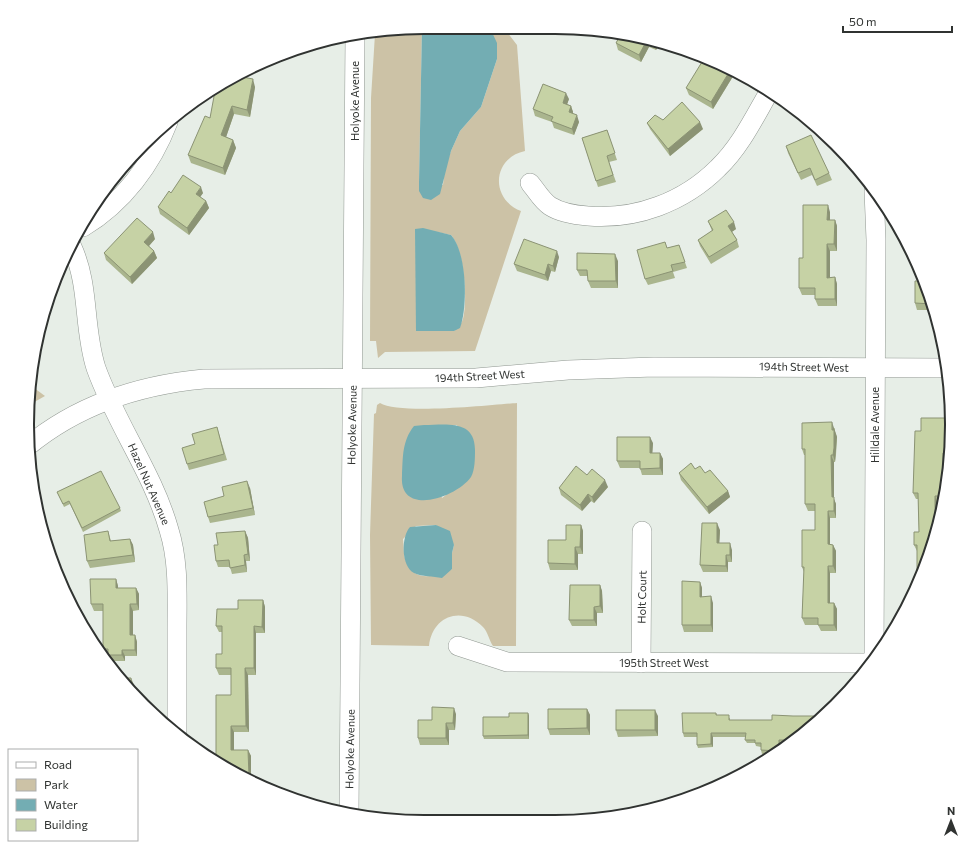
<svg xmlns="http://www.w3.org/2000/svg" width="979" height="849" font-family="Commissioner,sans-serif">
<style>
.green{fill:#ccc2a6;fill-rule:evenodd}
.water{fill:#73adb3}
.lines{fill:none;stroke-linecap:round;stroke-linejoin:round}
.minor-casing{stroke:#909791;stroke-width:20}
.minor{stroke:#fff;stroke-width:19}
.wall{fill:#aab58e}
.shaded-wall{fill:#8b9374}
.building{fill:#c6d2a5;stroke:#8b9374}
.labels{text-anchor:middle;stroke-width:4;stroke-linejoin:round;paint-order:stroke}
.street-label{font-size:11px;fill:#303331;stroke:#fff}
.rim{fill:none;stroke:#303331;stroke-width:2}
</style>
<rect width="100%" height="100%" fill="#e7eee7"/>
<g class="green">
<path d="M422 27 419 182 443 185 445 168 451 151 460 131 481 107 497 59 490 28H504L517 45 525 151C492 158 490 199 521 211L475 351 385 352 378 358 376 341H370L371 98 375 34ZM437 232 451 235C464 250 468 299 463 319 462 323 457 328 454 331H416Z"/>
<polygon points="30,385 45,396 29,405"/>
<path d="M380 403C399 415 491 405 517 403L516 646H493C489 640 488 632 483 627 462 605 432 616 429 646L371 645 370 535 374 414 376 413 377 405ZM424 425H457L471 476 442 498ZM436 525 454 545 452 553V569C435 577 415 583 406 561 403 555 404 545 403 539L416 526Z"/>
</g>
<g class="water">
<polygon points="422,27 490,28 497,43 497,59 481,107 460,131 451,151 440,194 431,200 423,198 419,191 419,182"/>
<path d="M423 228 451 235C467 253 468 306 460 328L454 331H416L415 229Z"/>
<path d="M424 425C446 425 475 419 475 450 475 458 475 470 471 477 456 498 399 517 402 476 403 457 402 441 414 426Z"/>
<path d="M436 525 450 531 454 545 452 553V569L442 578C433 576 422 577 414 573 401 566 401 537 410 527Z"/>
</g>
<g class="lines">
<defs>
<g id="minor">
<path d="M530 183C536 190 542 201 550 206 561 213 575 215 588 216 636 220 684 202 718 168 740 147 754 118 769 92"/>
<polyline points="874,191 876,240 874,659"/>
<path d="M83 227C123 203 152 164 168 122"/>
<path d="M72 247C90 286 83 328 96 368 116 424 153 473 169 530 179 562 177 596 177 629 177 663 177 697 177 731"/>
<path d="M28 446C79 404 139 385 204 379L476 378 568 370 654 367 947 368"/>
<polyline points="458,646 507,662 872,663"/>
<polyline points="641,663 642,531"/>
<polyline points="349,815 355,36"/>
</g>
</defs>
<use href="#minor" class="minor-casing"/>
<use href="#minor" class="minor"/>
</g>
<g class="wall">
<polygon points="615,32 660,43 656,50 649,47 641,62 618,50 616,43 620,35"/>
<polygon points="242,72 241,77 255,87 250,117 234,114 226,137 233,140 236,148 225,175 191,163 188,155 210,118"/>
<polygon points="735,73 713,109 689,95 686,88"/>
<polygon points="569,99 567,104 571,106 573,112 573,114 579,122 574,135 554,128 552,122 535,116 533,109"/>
<polygon points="663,120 703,129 670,156 650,129 647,123"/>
<polygon points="607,130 617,160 609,162 616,182 598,187 582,138"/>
<polygon points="786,146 829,173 832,180 817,186 812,175 801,180 788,153"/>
<polygon points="171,193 203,193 200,197 206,201 209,208 189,235 160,214 158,207"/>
<polygon points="830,212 830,220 835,220 837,226 837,251 830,251 830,278 835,277 837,284 837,306 818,306 815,299 815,295 802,295 799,288 803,258"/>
<polygon points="708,221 736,229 732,232 737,240 739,247 711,264 700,246 698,240 712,231"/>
<polygon points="155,239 149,246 154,251 157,258 132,284 106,260 104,253"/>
<polygon points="665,242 667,248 679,245 687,268 673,272 675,278 648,285 645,279"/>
<polygon points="559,257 555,272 551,271 548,281 517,271 514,264"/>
<polygon points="618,261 618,288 591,288 588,281 588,276 580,276 577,270"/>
<polygon points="931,297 934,310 917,310 915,303"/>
<polygon points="47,310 49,317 45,318"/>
<polygon points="44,322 45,329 42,330"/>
<polygon points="949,425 949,459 945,460 945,487 943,503 937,503 937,530 917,551 914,545 919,532 918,499 916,499 913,493 921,431"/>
<polygon points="217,427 227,460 189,470 187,464 195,444"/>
<polygon points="835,428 835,431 837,437 836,455 835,462 834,462 834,499 836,504 836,518 830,518 830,544 833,545 836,551 836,573 830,573 830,603 834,603 837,609 837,631 821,631 818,625 805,625 802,618 804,572 802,567 815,530 815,511 808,511 805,504 805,455 804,455 802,449"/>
<polygon points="653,443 652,453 660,453 663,459 663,475 642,475 640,468 620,468 617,461"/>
<polygon points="695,469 705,473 728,491 730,497 709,514 681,480 679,473"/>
<polygon points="587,475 608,487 594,503 591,501 582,511 561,495 559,488"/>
<polygon points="250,488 255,515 210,523 208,517 224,496"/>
<polygon points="57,492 120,508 121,511 83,532 70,504 64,507"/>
<polygon points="581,525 583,531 583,554 578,554 578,570 550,570 548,563 566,540"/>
<polygon points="720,530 719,543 732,550 732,562 728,562 728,572 703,572 700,565"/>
<polygon points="108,531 111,541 130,539 133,545 135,562 90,568 87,561"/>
<polygon points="245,531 248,538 250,561 246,561 247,572 232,574 230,567 218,567 216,561 218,545"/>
<polygon points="116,579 118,586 118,588 136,588 139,594 139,610 133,611 133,635 135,635 137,642 137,656 125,656 125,661 110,661 108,656 106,656 103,649 103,611 94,611 91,604"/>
<polygon points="700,582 702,588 702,597 713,603 713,632 684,632 682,625"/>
<polygon points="600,585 602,591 603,613 597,613 597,626 572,626 569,620"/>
<polygon points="263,600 265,607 265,633 256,633 256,675 248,675 249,732 234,732 234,750 248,750 251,756 251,780 216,761 231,695 231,675 219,675 216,668 222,654 222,632 219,632 216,626 238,609"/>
<polygon points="587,709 590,715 590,735 550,735 548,729"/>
<polygon points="528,713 529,716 529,739 484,739 483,736 509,717"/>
<polygon points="716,713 717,715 730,718 730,720 816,724 789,743 780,743 780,749 774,754 762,754 761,750 761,747 756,746 755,743 747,743 745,740 745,737 713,737 713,747 698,748 697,745 697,737 684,737 683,733"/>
<polygon points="456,714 455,730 449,730 449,745 420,745 418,738 432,720"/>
<polygon points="658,716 658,736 618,737 616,730"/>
</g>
<g class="shaded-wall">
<polygon points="647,40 649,47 641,62 639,55"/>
<polygon points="655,42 660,43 656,50 654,43"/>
<polygon points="731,69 734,70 735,73 713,109 711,102"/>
<polygon points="242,72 240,84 237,76"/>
<polygon points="253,79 255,87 250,117 247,110"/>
<polygon points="566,93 569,99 565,110 563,103"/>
<polygon points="232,106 234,114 224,143 221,135"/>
<polygon points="571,106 573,112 571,119 569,112"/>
<polygon points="577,115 579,122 574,135 572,129"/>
<polygon points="700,122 703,129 670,156 668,149"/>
<polygon points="233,140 236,148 225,175 223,168"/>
<polygon points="201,187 203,193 198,200 196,194"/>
<polygon points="206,201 209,208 189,235 187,228"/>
<polygon points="828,205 830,212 830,226 827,220"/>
<polygon points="835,220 837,226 837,251 834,244"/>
<polygon points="734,222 736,229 730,233 728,226"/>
<polygon points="153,232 155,239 147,248 144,242"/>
<polygon points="827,244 830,251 830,284 827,278"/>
<polygon points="154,251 157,258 132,284 130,277"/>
<polygon points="557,251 559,257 555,272 553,266"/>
<polygon points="615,254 618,261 618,288 616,281"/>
<polygon points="548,264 551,271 548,281 545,275"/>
<polygon points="835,277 837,284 837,306 835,299"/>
<polygon points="947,418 949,425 949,459 946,453"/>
<polygon points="832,422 837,437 835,462 833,455"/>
<polygon points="650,437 653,443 652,459 650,453"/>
<polygon points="660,453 663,459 663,475 660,468"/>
<polygon points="943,453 945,460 945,487 943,498"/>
<polygon points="831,455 834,462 834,499 836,504 836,518 834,511 832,497"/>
<polygon points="605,480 608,487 594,503 592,497"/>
<polygon points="247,481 250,488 255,515 253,508"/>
<polygon points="728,491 730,497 709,514 707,507"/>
<polygon points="588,494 591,501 582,511 580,505"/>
<polygon points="935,496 937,503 937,530 936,535 935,532"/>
<polygon points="828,511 830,518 830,551 828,544"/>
<polygon points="717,523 720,530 719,550 717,543"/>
<polygon points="581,525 583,531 583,554 580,547"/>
<polygon points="245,531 248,538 250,561 248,554"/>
<polygon points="130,539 133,545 135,562 133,555"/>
<polygon points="730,543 732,550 732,562 730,555"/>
<polygon points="833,545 836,551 836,573 833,566"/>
<polygon points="575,547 578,554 578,570 575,564"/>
<polygon points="244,555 246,561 247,572 245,565"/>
<polygon points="726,555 728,562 728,572 726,566"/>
<polygon points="828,566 830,573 830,609 828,603"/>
<polygon points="116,579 118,586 118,594 116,588"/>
<polygon points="700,582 702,588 702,603 700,597"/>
<polygon points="600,585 602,591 603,613 600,606"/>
<polygon points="136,588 139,594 139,610 137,604"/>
<polygon points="711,596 713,603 713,632 711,625"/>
<polygon points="263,600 265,607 265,633 262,627"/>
<polygon points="834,603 837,609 837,631 834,625"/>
<polygon points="130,604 133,611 133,642 130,635"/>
<polygon points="594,607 597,613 597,626 594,620"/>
<polygon points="254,626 256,633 256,675 254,668"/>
<polygon points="135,635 137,642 137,656 135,650"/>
<polygon points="122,650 125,656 125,661 122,655"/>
<polygon points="245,668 248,675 249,732 246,726"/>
<polygon points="131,678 134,685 134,694 131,692"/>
<polygon points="454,708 456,714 455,730 453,723"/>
<polygon points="587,709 590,715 590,735 587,728"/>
<polygon points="655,710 658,716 658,736 655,730"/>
<polygon points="528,713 529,716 529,739 528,735"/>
<polygon points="446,723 449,730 449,745 446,738"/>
<polygon points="231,726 234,732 234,757 231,750"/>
<polygon points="711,733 713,737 713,747 711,744"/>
<polygon points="779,740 780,743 780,749 779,750"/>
<polygon points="248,750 251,756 251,780 250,780 249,776"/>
</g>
<g class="building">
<polygon points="621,34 655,42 654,43 647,40 639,55 616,43"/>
<polygon points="705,57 731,69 711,102 686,88"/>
<polygon points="237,76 253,79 247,110 232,106 221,135 233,140 223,168 188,155 205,116 210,118 215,91"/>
<polygon points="543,84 566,93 563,103 571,106 569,112 577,115 572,129 551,121 553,117 533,109"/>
<polygon points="682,102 700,122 668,149 647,123 655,115 663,120"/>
<polygon points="607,130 615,153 607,156 613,175 596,181 582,138"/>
<polygon points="811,135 829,173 815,180 810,168 798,173 786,146"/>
<polygon points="183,175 201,187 196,194 206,201 187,228 158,207 169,191 171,193"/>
<polygon points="803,205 828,205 827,220 835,220 834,244 827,244 827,278 835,277 835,299 815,299 815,288 799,288 799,258 803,258"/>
<polygon points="726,210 734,222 728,226 737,240 709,257 698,240 713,230 708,221"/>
<polygon points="137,218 153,232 144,242 154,251 130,277 104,253"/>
<polygon points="524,239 557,251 553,266 548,264 545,275 514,264"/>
<polygon points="665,242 667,248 679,245 685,262 671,265 673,271 645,279 637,250"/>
<polygon points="577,253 615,254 616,281 588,281 587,270 577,270"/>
<polygon points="915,281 924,281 931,297 932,304 915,303"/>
<polygon points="921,418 947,418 946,453 943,453 943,496 935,496 935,532 937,532 917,584 917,545 914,545 914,532 919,532 918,493 913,493 915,431 921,431"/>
<polygon points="832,422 832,430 834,430 834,448 833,455 831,455 832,497 834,497 834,511 828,511 828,544 833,545 833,566 828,566 828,603 834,603 834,625 818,625 818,618 802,618 804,567 802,567 802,530 815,530 815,504 805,504 805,449 802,449 802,423"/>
<polygon points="217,427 224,454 187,464 182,448 195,444 192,434"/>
<polygon points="617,437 650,437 650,453 660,453 660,468 640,469 640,461 617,461"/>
<polygon points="691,463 695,469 700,466 705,473 710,470 728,491 707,507 679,473"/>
<polygon points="576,466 587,475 592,469 605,480 592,497 588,494 580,505 559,488"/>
<polygon points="101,471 120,508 82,528 69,501 63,504 57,492"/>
<polygon points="247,481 253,508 208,517 204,502 224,496 222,487"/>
<polygon points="702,523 717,523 717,543 730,543 730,555 726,555 726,566 700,565"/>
<polygon points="566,525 581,525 580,547 575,547 575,564 548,563 548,540 566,540"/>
<polygon points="108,531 110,541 130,539 133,555 87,561 84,535"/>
<polygon points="245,531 248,554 244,555 245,565 230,568 229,560 216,561 214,545 218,545 216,533"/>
<polygon points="90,579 116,579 116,588 136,588 137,604 130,604 130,635 135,635 135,650 122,650 122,655 108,655 108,649 103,649 103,604 91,604"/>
<polygon points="682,581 700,582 700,597 711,596 711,625 682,625"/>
<polygon points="570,585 600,585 600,606 594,607 594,620 569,620"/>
<polygon points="238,600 263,600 262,627 254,626 254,668 245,668 246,726 231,726 231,750 248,750 249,776 244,776 216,761 216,695 231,695 231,668 216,668 216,654 222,654 222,626 216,626 217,609 238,609"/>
<polygon points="119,678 131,678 131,692 126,687"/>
<polygon points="432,707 454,708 453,723 446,723 446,738 418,738 418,720 432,720"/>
<polygon points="548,709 587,709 587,728 548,729"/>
<rect x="616" y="710" width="39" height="20"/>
<polygon points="509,713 528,713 528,735 483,736 483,717 509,717"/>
<polygon points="682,713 716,713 716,715 729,715 729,720 772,720 772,715 793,716 824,716 816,724 794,740 779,740 779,750 778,751 761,750 761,743 755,743 755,740 745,740 746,733 711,733 711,744 697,745 697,733 683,733"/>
<polygon points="586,817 599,817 586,820"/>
</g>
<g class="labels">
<g class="street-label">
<text transform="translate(355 101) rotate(-90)" y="4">Holyoke Avenue</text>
<text transform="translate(804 367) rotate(1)" y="4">194th Street West</text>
<text transform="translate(480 376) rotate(-3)" y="4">194th Street West</text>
<text transform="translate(352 425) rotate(-89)" y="4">Holyoke Avenue</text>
<text transform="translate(875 425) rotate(-90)" y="4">Hilldale Avenue</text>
<text transform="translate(149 484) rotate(66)" y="4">Hazel Nut Avenue</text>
<text transform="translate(642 597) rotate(-89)" y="4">Holt Court</text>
<text x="664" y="667">195th Street West</text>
<text transform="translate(350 749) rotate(-89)" y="4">Holyoke Avenue</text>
</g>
</g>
<path d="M0 0H979V849H0ZM424 34H555A390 390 0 0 1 945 424V425A390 390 0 0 1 555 815H424A390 390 0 0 1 34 425V424A390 390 0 0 1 424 34Z" fill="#fff" fill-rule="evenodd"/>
<path class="rim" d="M424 34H555A390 390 0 0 1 945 424V425A390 390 0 0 1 555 815H424A390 390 0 0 1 34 425V424A390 390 0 0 1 424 34Z"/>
<rect x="8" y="749" width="130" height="92" fill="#ffffff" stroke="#acadad"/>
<rect x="16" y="762" width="20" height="6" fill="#ffffff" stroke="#acadad"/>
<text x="44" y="769" font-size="12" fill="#303331">Road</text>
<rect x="16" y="779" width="20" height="12" fill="#ccc2a6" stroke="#acadad"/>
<text x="44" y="789" font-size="12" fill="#303331">Park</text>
<rect x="16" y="799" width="20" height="12" fill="#73adb3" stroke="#acadad"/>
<text x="44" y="809" font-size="12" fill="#303331">Water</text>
<rect x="16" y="819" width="20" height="12" fill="#c6d2a5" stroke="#acadad"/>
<text x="44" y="829" font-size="12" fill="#303331">Building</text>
<g transform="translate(951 821)" stroke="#ffffff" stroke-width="3" paint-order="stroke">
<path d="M0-3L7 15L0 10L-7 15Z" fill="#303331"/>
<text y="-6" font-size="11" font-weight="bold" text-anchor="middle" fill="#303331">N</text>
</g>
<path d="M843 26v6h109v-6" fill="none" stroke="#303331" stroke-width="2"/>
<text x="849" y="26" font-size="12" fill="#303331" stroke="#ffffff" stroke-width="3" paint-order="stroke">50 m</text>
</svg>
